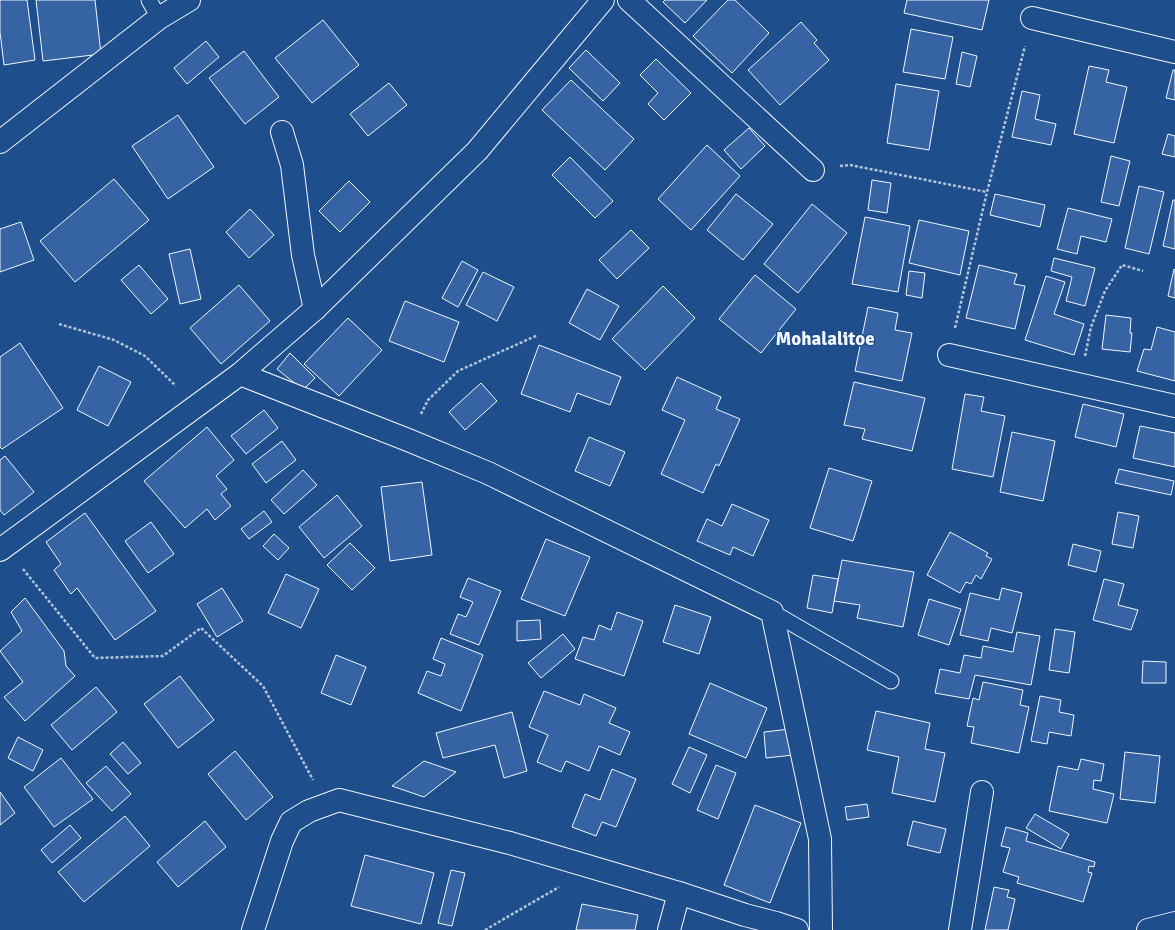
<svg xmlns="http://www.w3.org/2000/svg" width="1175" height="930" font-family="Signika,sans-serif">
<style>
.building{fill:#3563a3;stroke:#f2f6ff}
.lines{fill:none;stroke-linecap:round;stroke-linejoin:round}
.lane-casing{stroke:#f2f6ff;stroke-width:17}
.street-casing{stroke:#f2f6ff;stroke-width:24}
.path{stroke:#b3c4dc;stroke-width:2.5;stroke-dasharray:3 2;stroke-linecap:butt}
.lane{stroke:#1f4e8c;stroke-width:15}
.street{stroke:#1f4e8c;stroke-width:22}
.labels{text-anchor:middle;stroke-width:3;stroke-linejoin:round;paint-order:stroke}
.district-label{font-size:19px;font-weight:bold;fill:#f2f6ff;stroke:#1f4e8c}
</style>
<rect width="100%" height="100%" fill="#1f4e8c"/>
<g class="building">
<polygon points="0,0 27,0 35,60 4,65 0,32"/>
<polygon points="36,0 95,0 101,54 43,61"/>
<polygon points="665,0 707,0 685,23 663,2"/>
<polygon points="728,0 735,0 769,33 732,73 693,36"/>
<polygon points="907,0 989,0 982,30 904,13"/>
<polygon points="323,20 359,65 312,103 275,58"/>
<polygon points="801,22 817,40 814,43 829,60 780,105 748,70"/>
<polygon points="911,29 953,37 945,79 903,72"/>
<polygon points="206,41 219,57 187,84 174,68"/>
<polygon points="586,50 620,83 603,101 569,68"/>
<polygon points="244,51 279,97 245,124 209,78"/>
<polygon points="962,52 977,56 970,87 956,84"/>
<polygon points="656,59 691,93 664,120 648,104 658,93 640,75"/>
<polygon points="1089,66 1109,70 1106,82 1127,87 1114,143 1074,134"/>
<polygon points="1173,70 1175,70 1175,100 1166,98"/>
<polygon points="571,80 634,139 605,170 542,110"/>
<polygon points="389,83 407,105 368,136 350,114"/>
<polygon points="896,84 939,91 929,150 887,143"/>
<polygon points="1022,91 1040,95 1035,119 1056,124 1051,145 1012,137"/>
<polygon points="178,115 214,167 168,199 132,146"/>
<polygon points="749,128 765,146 741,169 724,150"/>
<polygon points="1168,134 1175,136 1175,157 1162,154"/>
<polygon points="707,145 740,176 691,230 658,199"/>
<polygon points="1111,156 1130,161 1119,206 1101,202"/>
<polygon points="570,157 613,201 595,218 552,175"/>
<polygon points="114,179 149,220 75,282 40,241"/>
<polygon points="872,180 891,183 887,213 868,210"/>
<polygon points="349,181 370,202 340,232 319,211"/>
<polygon points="1139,186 1164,192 1149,254 1125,248"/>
<polygon points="736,194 773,224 743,260 707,230"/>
<polygon points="995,194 1045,205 1040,227 990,215"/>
<polygon points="1173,200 1175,200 1175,249 1163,246"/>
<polygon points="812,204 847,233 798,293 764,264"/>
<polygon points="1068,208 1112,219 1106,242 1081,236 1077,254 1057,249"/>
<polygon points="250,209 274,235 249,258 226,232"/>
<polygon points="865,217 910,226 898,292 852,284"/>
<polygon points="919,220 969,231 960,275 909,263"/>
<polygon points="21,222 34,260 0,272 0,229"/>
<polygon points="631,230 649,248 617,279 599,260"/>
<polygon points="190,249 201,299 180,304 169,254"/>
<polygon points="1054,258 1095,268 1085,306 1066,301 1072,277 1051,271"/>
<polygon points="462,261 478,270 458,307 442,298"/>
<polygon points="139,265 168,299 151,314 121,280"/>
<polygon points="979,265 1017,274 1014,284 1025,286 1015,329 966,318"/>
<polygon points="1174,269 1175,270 1175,298 1168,296"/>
<polygon points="909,271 925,273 922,298 906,295"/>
<polygon points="483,272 514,287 497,321 466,305"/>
<polygon points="755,275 796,309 761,353 719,319"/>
<polygon points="1046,276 1065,282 1054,314 1084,324 1074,355 1025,340"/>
<polygon points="239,285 270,321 221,364 190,328"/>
<polygon points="663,286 695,318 645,370 612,339"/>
<polygon points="587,289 619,306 600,340 569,323"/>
<polygon points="405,301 459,322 444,362 389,341"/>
<polygon points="868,307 898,313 895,330 912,333 902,381 855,371"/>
<polygon points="1106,315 1131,318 1130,333 1132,333 1130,352 1102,349"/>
<polygon points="348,318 382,350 339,396 304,364"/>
<polygon points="1157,327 1175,332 1175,381 1137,371 1144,349 1151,350"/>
<polygon points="20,343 63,408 2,449 0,447 0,357"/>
<polygon points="539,345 621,377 610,405 577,393 570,412 521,394"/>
<polygon points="290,353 315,378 303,390 277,369"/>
<polygon points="99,366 131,382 108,426 77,410"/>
<polygon points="677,377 721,397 716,409 740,419 719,466 716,464 703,493 661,474 685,420 662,410"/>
<polygon points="854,382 925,398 912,451 862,439 865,429 844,425"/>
<polygon points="481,383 497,401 465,430 449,412"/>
<polygon points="965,394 984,397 981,411 1005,416 993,477 952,469"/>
<polygon points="1083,404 1124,414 1116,447 1075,437"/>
<polygon points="264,410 278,428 246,454 231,436"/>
<polygon points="1140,426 1175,433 1175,467 1133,458"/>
<polygon points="207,427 234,460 216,476 227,489 221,494 231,506 215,520 207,509 185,528 144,481"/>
<polygon points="1012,432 1055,441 1043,501 1000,492"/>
<polygon points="589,437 625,452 610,486 575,471"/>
<polygon points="282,441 296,460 266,483 252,464"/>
<polygon points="5,456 34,492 4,515 0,510 0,460"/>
<polygon points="829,468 872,481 853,541 810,528"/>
<polygon points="1119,469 1174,481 1171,495 1115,483"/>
<polygon points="303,470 317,485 284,514 271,500"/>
<polygon points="422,482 432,555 390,561 381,487"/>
<polygon points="337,495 362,526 324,558 299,527"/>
<polygon points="732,504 769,520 753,556 733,547 730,555 697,541 707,519 722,526"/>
<polygon points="264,511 272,522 249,539 241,529"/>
<polygon points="1118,512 1139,516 1133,548 1112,544"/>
<polygon points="85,513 156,611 115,640 77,588 71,594 54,570 61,564 46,542"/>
<polygon points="151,522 174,554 148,573 125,541"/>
<polygon points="950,532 988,553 986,556 992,559 981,579 976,575 971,584 966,582 960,593 927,575"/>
<polygon points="274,534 289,548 278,560 263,546"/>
<polygon points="546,539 590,557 565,616 521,599"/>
<polygon points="350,543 375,568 352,590 327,565"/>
<polygon points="1073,544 1101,551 1096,572 1068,565"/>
<polygon points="842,560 914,572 903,627 857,618 860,605 834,601"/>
<polygon points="286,574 319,589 301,628 268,613"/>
<polygon points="813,575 838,579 832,613 807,608"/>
<polygon points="468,578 501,591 479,645 450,634 458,614 466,617 473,602 460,597"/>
<polygon points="1104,579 1124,584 1118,605 1138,610 1131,630 1093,620"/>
<polygon points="222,588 243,621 217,637 197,604"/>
<polygon points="1002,588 1022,593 1012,633 991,628 988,641 960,635 970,593 999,600"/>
<polygon points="25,598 64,651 66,666 75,676 25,721 4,697 23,682 0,651 22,631 11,612"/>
<polygon points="929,599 961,609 949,645 918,635"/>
<polygon points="675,605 711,617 699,654 663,642"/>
<polygon points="617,612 643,621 624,676 575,659 583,637 594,640 599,625 611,630"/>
<polygon points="540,620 541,639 517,641 517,621"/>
<polygon points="1055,629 1075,632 1069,673 1049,670"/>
<polygon points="1017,632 1040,636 1031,685 975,675 969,699 935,693 940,669 960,673 964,655 981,658 983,646 1013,652"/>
<polygon points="563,634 575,649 541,678 528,663"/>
<polygon points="441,638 483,655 461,711 418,693 427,671 441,676 445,664 433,659"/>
<polygon points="336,655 366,667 351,705 321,693"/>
<polygon points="1143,661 1166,662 1166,683 1142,683"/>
<polygon points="180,676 214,720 178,748 144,704"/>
<polygon points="983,682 1023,690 1020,705 1029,707 1019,753 971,743 974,727 967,726 973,698 979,700"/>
<polygon points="710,683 767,708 746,758 689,734"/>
<polygon points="96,687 117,712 72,750 51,725"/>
<polygon points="544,691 580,705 584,694 616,708 609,723 630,732 620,755 599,746 589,771 566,761 561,772 537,762 548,735 529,727"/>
<polygon points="1040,696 1061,700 1059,712 1074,715 1071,736 1049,732 1047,744 1031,741"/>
<polygon points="876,711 930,723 925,749 945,753 935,802 892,793 899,757 867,750"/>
<polygon points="512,712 527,771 504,778 495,745 443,758 436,733"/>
<polygon points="790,729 793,755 766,758 764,732"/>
<polygon points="18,737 43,750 33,771 8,758"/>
<polygon points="123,742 141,763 128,774 110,754"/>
<polygon points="689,747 707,755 690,793 672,784"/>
<polygon points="235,751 273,797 246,820 208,774"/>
<polygon points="1125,752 1160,756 1155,803 1120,799"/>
<polygon points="61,758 93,799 54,827 24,787"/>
<polygon points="1081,759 1104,764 1101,781 1094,780 1093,789 1114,794 1107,823 1049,811 1058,766 1078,770"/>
<polygon points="424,761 456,772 424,797 392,786"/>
<polygon points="716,765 736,773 718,819 697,810"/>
<polygon points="106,766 131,794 112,811 86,783"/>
<polygon points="612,769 636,779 616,827 602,822 596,836 572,827 585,794 600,800"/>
<polygon points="0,792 15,813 0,825"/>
<polygon points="867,804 869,817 847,820 845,807"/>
<polygon points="755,805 801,823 770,903 724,885"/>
<polygon points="1035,814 1069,834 1061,849 1026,828"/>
<polygon points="125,816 150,846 84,902 58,872"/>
<polygon points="205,821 226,847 178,887 157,862"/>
<polygon points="913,821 946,829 940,853 907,845"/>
<polygon points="70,825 81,838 52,863 41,850"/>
<polygon points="1006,827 1028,833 1026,841 1095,862 1094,867 1089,866 1088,872 1092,873 1083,902 1017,883 1019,877 1003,872 1010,848 1001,846"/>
<polygon points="365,855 434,873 421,924 351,906"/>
<polygon points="451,870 465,873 452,926 438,923"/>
<polygon points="994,887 1009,890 1007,897 1015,899 1008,930 985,930"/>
<polygon points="582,904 638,915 635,930 576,930"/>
</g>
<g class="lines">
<defs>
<g id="lane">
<polyline points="149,0 159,18"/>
<polyline points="772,612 891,681"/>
</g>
<g id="street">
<polyline points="629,0 813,170"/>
<polyline points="1032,18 1175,52"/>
<polyline points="282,132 292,165 303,255 315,309"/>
<polyline points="0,142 159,18 189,0"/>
<polyline points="949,355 1175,406"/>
<polyline points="240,374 408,440 488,473 772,612 820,839 821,930"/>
<polyline points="0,550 240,374 315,309 477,151 603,0"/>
<polyline points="253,930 282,841 291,822 309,811 339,800 510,843 679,893 745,915 776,923 797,930"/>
<polyline points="669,930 679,893"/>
<polyline points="960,930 982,792"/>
<polyline points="1148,930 1175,923"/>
</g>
</defs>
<use href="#lane" class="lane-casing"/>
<use href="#street" class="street-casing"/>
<g class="path">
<polyline points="840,166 850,165 987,192 1025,46"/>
<polyline points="59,324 114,340 145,356 176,386"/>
<polyline points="955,328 987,192"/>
<polyline points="1085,356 1091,327 1105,291 1122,265 1143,271"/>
<polyline points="421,414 428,400 458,371 538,335"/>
<polyline points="23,569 95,658 163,656 201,628 263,686 313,780"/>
<polyline points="485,930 559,887"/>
</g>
<use href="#lane" class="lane"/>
<use href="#street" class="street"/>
</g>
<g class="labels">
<g class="district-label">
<text x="825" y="345">Mohalalitoe</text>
</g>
</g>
</svg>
